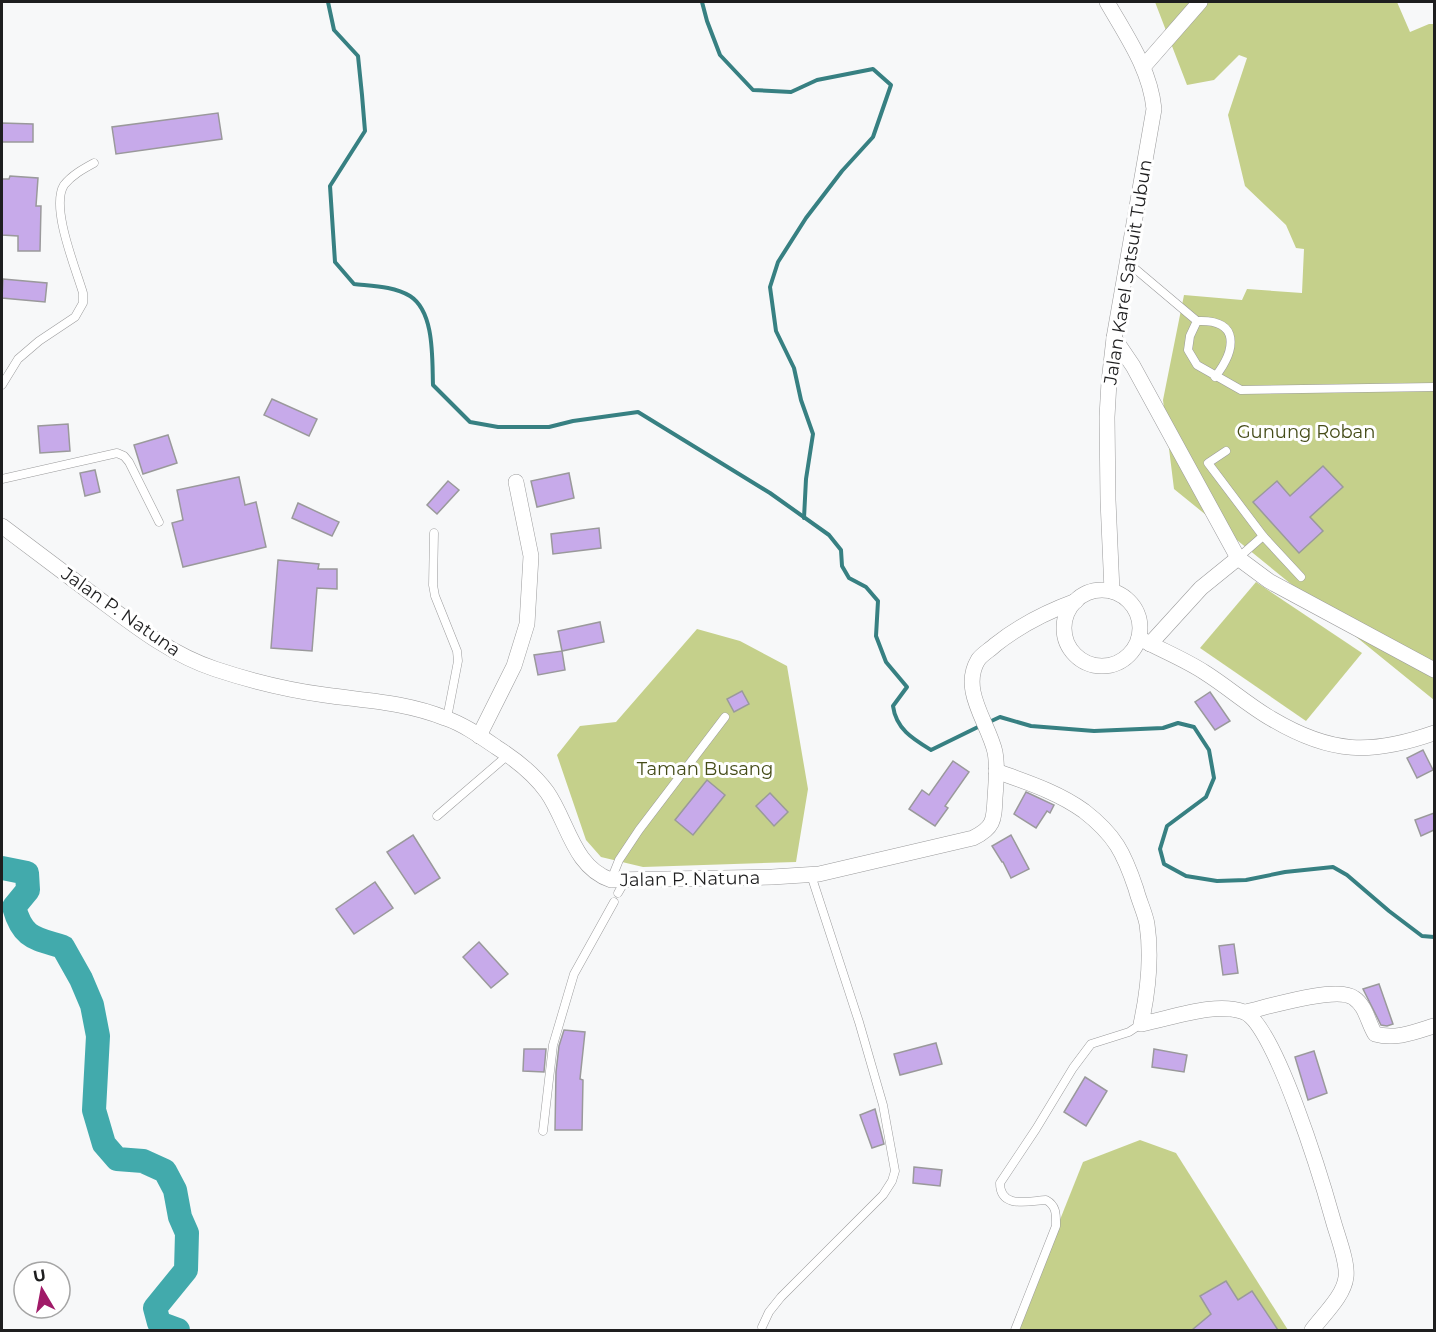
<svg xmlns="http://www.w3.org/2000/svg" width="1436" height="1332" font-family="Montserrat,sans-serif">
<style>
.green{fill:#c5d08b}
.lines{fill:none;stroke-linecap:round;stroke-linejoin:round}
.stream{stroke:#378082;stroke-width:4}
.river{stroke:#42aaac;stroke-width:24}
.building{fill:#c7aaea;stroke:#9a999b;stroke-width:1.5}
.lane-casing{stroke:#9b9b9c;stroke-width:9}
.street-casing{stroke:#9b9b9c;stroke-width:16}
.lane{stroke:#fff;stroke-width:8}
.street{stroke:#fff;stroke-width:15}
.labels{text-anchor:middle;stroke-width:6;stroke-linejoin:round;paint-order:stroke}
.street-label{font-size:18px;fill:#1e1e1f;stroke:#fff}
.park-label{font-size:18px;fill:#454c18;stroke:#fff}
</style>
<rect width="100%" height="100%" fill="#f7f8f9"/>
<g class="green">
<polygon points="1155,2 1397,2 1410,32 1429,24 1434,24 1434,700 1174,489 1163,400 1184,295 1242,300 1247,289 1302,293 1304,249 1296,248 1286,225 1245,186 1228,115 1247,58 1239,55 1214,80 1187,85"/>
<polygon points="1256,582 1362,653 1306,721 1200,648"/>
<polygon points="697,629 740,641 787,666 808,789 796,862 643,867 601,857 586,840 557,755 580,726 616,722"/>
<polygon points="1140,1140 1176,1153 1288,1330 1016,1330 1083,1162"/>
</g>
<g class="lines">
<g class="stream">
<path d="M328 2 334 30 358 56 362 95 365 131 330 186 335 262 354 284C372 286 394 286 410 296 435 312 432 360 433 385L470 422 498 427H549L573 421 638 412 770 493 829 535 841 550 842 566 849 578 866 587 878 601 876 636 886 662 907 687 893 706C896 729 913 739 931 750L980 726"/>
<polyline points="702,2 707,21 720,55 753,90 791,92 817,80 873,69 891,85 873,137 842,171 806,218 778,262 770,287 776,331 794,368 801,400 813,434 806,479 804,518"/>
<polyline points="987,723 1000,717 1031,726 1094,731 1163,728 1178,723 1194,727 1209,750 1214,778 1206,797 1167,826 1160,849 1164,864 1186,876 1217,881 1246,880 1285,872 1333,867 1347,875 1389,911 1422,936 1434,937"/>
</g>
<path class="river" d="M2 868 27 873 28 890 14 907C23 939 35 938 63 947L81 979 92 1005 98 1036 94 1110 104 1144 117 1159 143 1161 165 1171 175 1190 180 1217 187 1233 186 1270 155 1308 159 1323 178 1330"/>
</g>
<g class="building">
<polygon points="218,113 222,139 116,154 112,127"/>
<polygon points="2,123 33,124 33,142 2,142"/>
<polygon points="10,176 38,178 36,206 41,206 40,251 18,251 18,236 2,235 2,179 9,179"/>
<polygon points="3,279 47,283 45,302 2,298"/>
<polygon points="272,399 317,419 309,436 264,415"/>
<polygon points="68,424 70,451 40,453 38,426"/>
<polygon points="168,435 177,463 143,474 134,445"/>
<polygon points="1323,466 1343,487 1310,517 1323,531 1299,553 1253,502 1277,481 1290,496"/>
<polygon points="95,470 100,492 85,496 80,473"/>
<polygon points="569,473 574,498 537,507 531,481"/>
<polygon points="239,477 245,505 256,502 266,547 183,567 172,523 183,520 177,490"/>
<polygon points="448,481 459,490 437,514 427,505"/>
<polygon points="298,503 339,522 332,536 292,518"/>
<polygon points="599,528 601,548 553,554 551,534"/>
<polygon points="278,560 319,564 318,569 337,569 337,589 317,588 312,651 271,648"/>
<polygon points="600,622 604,642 562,651 558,631"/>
<polygon points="562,651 565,670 538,675 534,655"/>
<polygon points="742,691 749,704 734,712 727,699"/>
<polygon points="1210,692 1230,721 1215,730 1195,702"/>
<polygon points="1423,750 1433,770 1417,778 1407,758"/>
<polygon points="953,761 969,772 945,806 948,808 935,826 909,809 922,790 929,795"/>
<polygon points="707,780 725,795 693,835 675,820"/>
<polygon points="1026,792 1054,805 1050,813 1047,811 1036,828 1014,814"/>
<polygon points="770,793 788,812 774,826 756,806"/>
<polygon points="1434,813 1434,830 1421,836 1415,820"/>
<polygon points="413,835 440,878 415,894 387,852"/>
<polygon points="1011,835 1029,869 1011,878 1003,862 1002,862 992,846"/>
<polygon points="375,882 393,908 354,934 336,909"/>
<polygon points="479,942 508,974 491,988 463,957"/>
<polygon points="1234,944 1238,973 1223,975 1219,946"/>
<polygon points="1379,984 1393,1024 1387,1026 1381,1025 1363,989"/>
<polygon points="564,1030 585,1032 580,1079 583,1080 582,1130 555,1130 556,1072 559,1046"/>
<polygon points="936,1043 942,1064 900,1075 894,1054"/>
<polygon points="524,1049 546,1049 544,1072 523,1071"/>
<polygon points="1154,1049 1187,1055 1184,1072 1152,1067"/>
<polygon points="1314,1051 1327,1093 1308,1100 1295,1057"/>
<polygon points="1085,1077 1107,1091 1086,1126 1064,1112"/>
<polygon points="875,1109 884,1144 872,1148 860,1115"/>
<polygon points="914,1167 942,1170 940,1186 913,1183"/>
<polygon points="1226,1281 1238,1300 1252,1291 1278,1330 1192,1330 1211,1314 1200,1296"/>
</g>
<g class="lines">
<defs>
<g id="lane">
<polyline points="1127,262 1197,321 1190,336 1188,350 1197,365 1241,390 1434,387"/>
<path d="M1197 321C1241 319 1236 350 1215 377"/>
<path d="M2 385 18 359 39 341 75 317 83 303V293C76 269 50 207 64 185 72 175 83 169 94 163"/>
<polyline points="1226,451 1208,463 1263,536 1238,558"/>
<polyline points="2,479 117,453 124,456 129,462 159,522"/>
<polyline points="434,533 433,585 435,596 457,651 458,661 447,718"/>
<polyline points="1263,536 1301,577"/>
<polyline points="437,816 508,755"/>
<polyline points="611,880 619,860 639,830 725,717"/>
<polyline points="618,893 625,881"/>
<polyline points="543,1131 553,1045 574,974 614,902"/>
<polyline points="762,1327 769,1312 781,1297 883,1195 892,1181 895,1171 883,1105 859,1022 811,875"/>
<path d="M1015 1330 1056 1226C1056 1215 1057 1206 1046 1200 1028 1201 1000 1209 1000 1183L1036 1129 1073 1068 1091 1044 1129 1032 1141 1024"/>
</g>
<g id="street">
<path d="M1107 2C1127 37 1150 69 1154 109L1114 338 1109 382 1107 417 1108 500 1112 591"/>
<polyline points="1144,66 1200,2"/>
<polyline points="1114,338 1133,366 1238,558 1269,581 1434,670"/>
<path d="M2 526C34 550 67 575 99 599 135 626 172 655 215 669 251 681 289 690 325 695 367 701 405 702 445 718 463 724 480 736 496 747 515 759 534 774 547 792 568 822 573 867 611 880L772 877 819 874 973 838C994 828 994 820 995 798 996 782 998 767 995 752 988 722 960 690 978 660 982 654 990 650 995 645 1020 625 1046 612 1076 601"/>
<circle cx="1102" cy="628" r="38"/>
<path d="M1139 638C1161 650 1184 659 1204 672 1228 687 1249 706 1272 719 1331 754 1371 755 1434 733"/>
<polyline points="1150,644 1201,588 1238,558"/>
<polyline points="479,736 514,666 527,624 531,556 516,482"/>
<path d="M996 771C1026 782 1058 792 1084 811 1115 835 1124 853 1136 889 1139 901 1145 913 1147 924 1152 958 1148 992 1141 1024 1170 1019 1215 1001 1244 1012 1275 1024 1323 1184 1333 1220 1337 1235 1348 1262 1346 1277 1344 1296 1323 1315 1312 1330"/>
<path d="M1246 1012C1268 1007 1337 985 1354 998 1366 1006 1368 1023 1375 1034 1395 1040 1415 1032 1434 1026"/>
</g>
</defs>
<use href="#lane" class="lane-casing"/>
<use href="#street" class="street-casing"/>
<use href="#lane" class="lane"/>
<use href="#street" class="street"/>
</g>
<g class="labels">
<g class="street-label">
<text transform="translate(1128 272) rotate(-81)" y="6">Jalan Karel Satsuit Tubun</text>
<text transform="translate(121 612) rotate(35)" y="6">Jalan P. Natuna</text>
<text transform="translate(690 879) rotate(-1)" y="6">Jalan P. Natuna</text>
</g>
<g class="park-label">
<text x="1306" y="438">Gunung Roban</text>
<text x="705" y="775">Taman Busang</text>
</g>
</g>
<rect width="1436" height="1332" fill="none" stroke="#1e1e1f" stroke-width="6"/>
<g transform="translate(42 1290) rotate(350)"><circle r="28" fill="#ffffff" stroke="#a5a5a5" stroke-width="1.5"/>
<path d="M0-4.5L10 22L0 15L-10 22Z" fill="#a01a68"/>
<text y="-9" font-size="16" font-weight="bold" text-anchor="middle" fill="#1e1e1f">U</text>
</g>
</svg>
